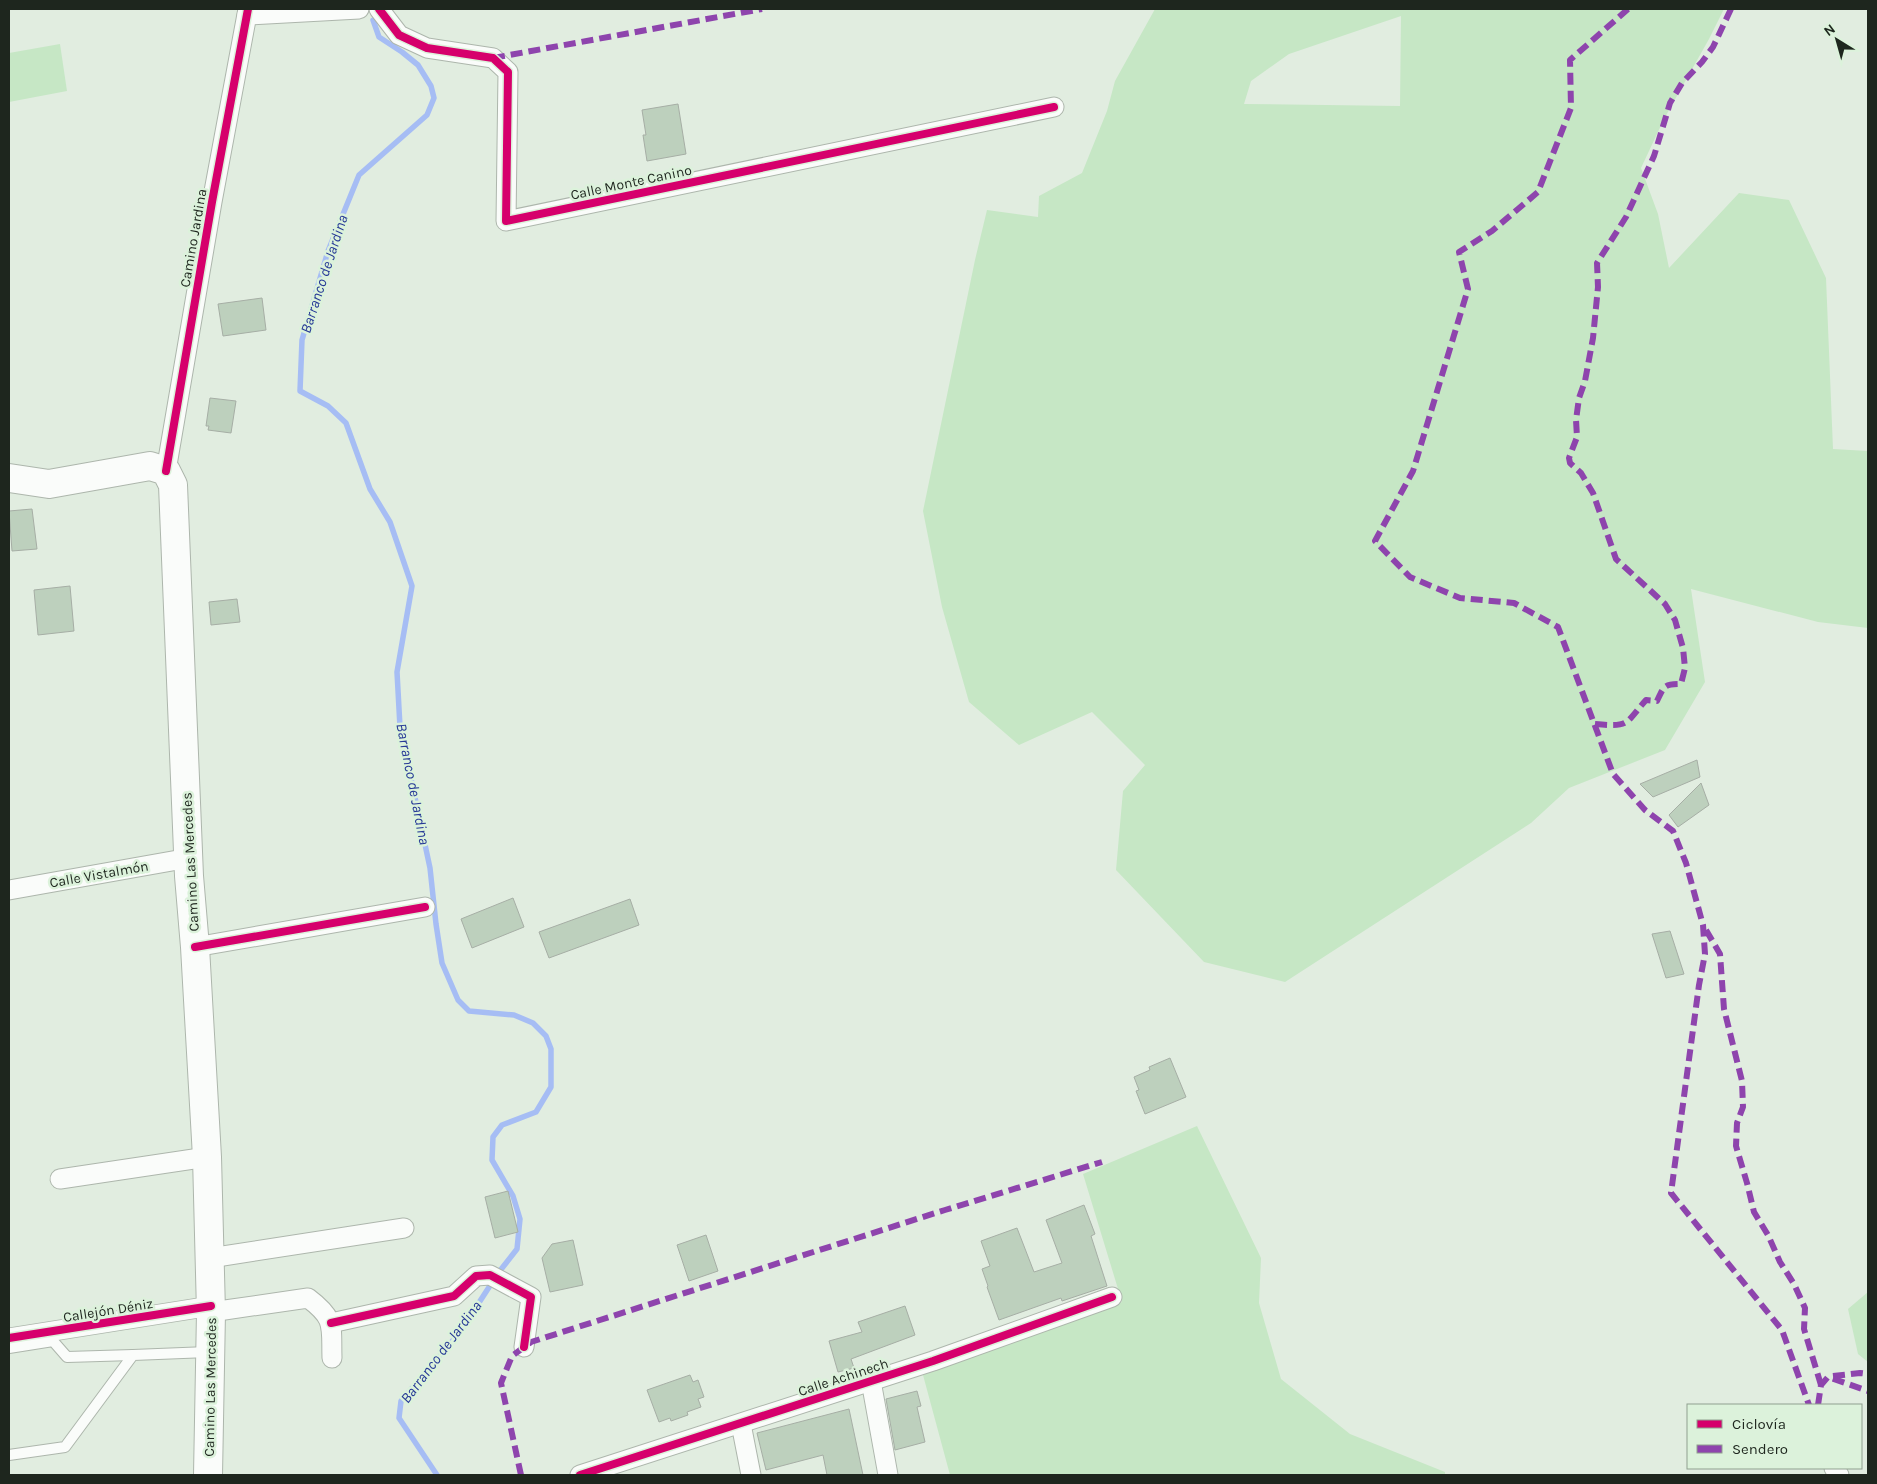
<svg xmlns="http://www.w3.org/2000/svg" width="1877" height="1484" font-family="Karla,sans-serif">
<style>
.green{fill:#c6e7c5;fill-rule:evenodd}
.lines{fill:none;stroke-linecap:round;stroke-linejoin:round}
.stream{stroke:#a6bdf4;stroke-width:5.5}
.building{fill:#bdd0bd;stroke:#a6aea5}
.lane-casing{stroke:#adb6ac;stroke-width:12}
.street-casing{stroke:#adb6ac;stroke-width:21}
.secondary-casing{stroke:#adb6ac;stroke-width:30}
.lane{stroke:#fafcfa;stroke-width:10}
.street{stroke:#fafcfa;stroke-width:19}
.secondary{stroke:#fafcfa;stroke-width:28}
.quiet{stroke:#8e44ad;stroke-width:6;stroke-dasharray:12 6;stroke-linecap:butt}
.cycleway-casing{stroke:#dcf2db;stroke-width:11}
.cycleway{stroke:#d6006c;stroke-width:8}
.labels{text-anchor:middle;stroke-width:5;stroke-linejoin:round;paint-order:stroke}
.street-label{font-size:14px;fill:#1e261e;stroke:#dcf2db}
.water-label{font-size:15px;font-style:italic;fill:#263996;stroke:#dcf2db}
</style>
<rect width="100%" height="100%" fill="#e1ede0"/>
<g class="green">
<path d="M1155 9H1724L1709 39 1664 119 1641 168 1658 214 1669 268 1739 193 1789 200 1826 278 1833 449 1868 451V628L1818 622 1691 589 1705 682 1665 750 1569 788 1531 823 1285 982 1204 962 1116 870 1123 791 1145 765 1092 712 1019 745 969 702 942 607 923 511 975 260 987 210 1038 217 1039 196 1082 173 1107 111 1115 81ZM1401 16 1400 106 1244 104 1251 81 1289 54Z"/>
<polygon points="60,44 67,91 9,102 9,53"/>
<polygon points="1197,1126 1261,1258 1259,1303 1281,1379 1350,1434 1445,1472 1445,1475 950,1475 923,1375 1122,1302 1083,1174"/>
<polygon points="1868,1292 1868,1362 1858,1354 1848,1309"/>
</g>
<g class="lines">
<g class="stream">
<polyline points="373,20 379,37 402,52 418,65 431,86 434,98 427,115 359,175 328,251 302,340 300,391 328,406 346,423 370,489 390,522 412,586 397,672 400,727 430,868 436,924 442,963 458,1000 469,1011 514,1015 533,1023 546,1036 551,1049 551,1087 536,1112 502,1125 493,1137 492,1160 513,1196 520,1219 517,1249 499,1272"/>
<polyline points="437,1475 399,1418 401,1401 460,1332 493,1281"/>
</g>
</g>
<g class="building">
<polygon points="678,104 686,154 647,161 643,135 646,135 642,110"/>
<polygon points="262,298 266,330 223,336 218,304"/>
<polygon points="210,398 236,401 231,433 208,430 209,426 206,426"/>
<polygon points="32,509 37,549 12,551 9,511"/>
<polygon points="70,586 74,631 38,635 34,590"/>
<polygon points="237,599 240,622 211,625 209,602"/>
<polygon points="1697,760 1700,777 1653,797 1640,784"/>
<polygon points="1701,783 1709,805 1678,827 1669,815"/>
<polygon points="513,898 524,927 472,948 461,919"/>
<polygon points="630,899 639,925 549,958 539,932"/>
<polygon points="1670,931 1684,974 1666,978 1652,934"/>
<polygon points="1170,1058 1186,1097 1145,1114 1136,1091 1139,1090 1134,1077 1150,1070 1149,1067"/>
<polygon points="508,1191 518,1232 495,1238 485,1197"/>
<polygon points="1084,1205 1095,1234 1091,1236 1107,1286 1062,1301 1061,1298 999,1320 987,1287 988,1286 982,1269 990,1266 981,1241 1017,1228 1034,1272 1062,1263 1046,1220"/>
<polygon points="706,1235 718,1271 689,1281 677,1245"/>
<polygon points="573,1240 583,1285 550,1292 542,1258 552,1244"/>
<polygon points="905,1306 915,1335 851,1359 854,1368 838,1372 829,1341 862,1332 858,1322"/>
<polygon points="690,1375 693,1382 698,1380 704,1397 698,1399 701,1407 687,1412 688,1415 671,1421 670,1418 659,1422 647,1390"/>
<polygon points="917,1391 921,1406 917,1407 925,1442 895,1450 886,1399"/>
<polygon points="849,1409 863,1475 827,1475 823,1455 766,1470 757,1433"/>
</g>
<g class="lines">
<defs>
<g id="lane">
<polyline points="9,1348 53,1341 67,1357 133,1355"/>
<polyline points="9,1455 65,1447 133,1355 208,1352"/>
</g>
<g id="street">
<polyline points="379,9 399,35 427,48 493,58 508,72 506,221 1054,107"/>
<polyline points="247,15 359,9"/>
<polyline points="166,471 212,202 248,9"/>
<polyline points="9,890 189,858"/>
<polyline points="195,947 425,907"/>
<polyline points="60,1179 207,1157"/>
<polyline points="210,1258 404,1228"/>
<path d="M211 1312 308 1298C336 1319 331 1326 332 1358"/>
<polyline points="331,1323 454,1296 476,1276 490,1275 531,1297 524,1347"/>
<polyline points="9,1338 211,1306"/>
<polyline points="871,1381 888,1475"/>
<polyline points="741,1424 751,1475"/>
<polyline points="1834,1468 1839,1475"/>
<polyline points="580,1475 933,1361 1112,1297"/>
</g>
<polyline id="secondary" points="9,478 49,484 150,466 166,471 173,485 189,876 195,947 207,1157 211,1312 208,1475"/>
</defs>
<use href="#lane" class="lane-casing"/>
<use href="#street" class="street-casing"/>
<use href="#secondary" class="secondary-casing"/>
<use href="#lane" class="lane"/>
<use href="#street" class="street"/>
<use href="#secondary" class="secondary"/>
<g class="quiet">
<polyline points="1628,9 1570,60 1571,108 1538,192 1492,231 1459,252 1468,289 1413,471 1375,541 1410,577 1460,598 1514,603 1558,627 1613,774 1645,810 1673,831 1686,863 1703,925 1705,954 1699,985 1671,1193 1782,1330 1809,1405"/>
<polyline points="493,58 762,9"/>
<path d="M1595 724C1630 727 1624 725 1646 700L1657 701C1664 686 1664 684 1681 684L1685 668 1683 648 1675 620 1665 604 1616 559 1593 493 1581 473 1570 463 1569 458 1577 437 1576 420 1579 398 1585 381 1593 338 1598 287 1597 263 1626 217 1654 156 1670 103 1682 83 1702 62 1713 47 1731 9"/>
<polyline points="1706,930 1720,954 1724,1009 1742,1081 1743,1107 1737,1123 1736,1146 1747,1183 1754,1212 1768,1235 1780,1262 1794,1284 1805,1308 1804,1329 1821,1385"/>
<polyline points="1833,1376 1860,1373 1868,1374"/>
<polyline points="1818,1405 1821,1385 1828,1377 1868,1391"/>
<polyline points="521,1475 501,1383 512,1356 531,1342 945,1210 1102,1162"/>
</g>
<defs>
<g id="cycleway">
<polyline points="379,9 399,35 427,48 493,58 508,72 506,221 1054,107"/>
<polyline points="166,471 212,202 248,9"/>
<polyline points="195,947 425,907"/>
<polyline points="331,1323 454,1296 476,1276 490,1275 531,1297 524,1347"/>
<polyline points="9,1338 211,1306"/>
<polyline points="580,1475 933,1361 1112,1297"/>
</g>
</defs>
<use href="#cycleway" class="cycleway-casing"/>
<use href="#cycleway" class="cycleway"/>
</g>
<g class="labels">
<g class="street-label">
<text transform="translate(631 182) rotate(-12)" y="5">Calle Monte Canino</text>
<text transform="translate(193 238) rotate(-80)" y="5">Camino Jardina</text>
<text transform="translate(190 862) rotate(-93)" y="5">Camino Las Mercedes</text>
<text transform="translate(99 874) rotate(-10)" y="5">Calle Vistalmón</text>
<text transform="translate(108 1310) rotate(-9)" y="5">Callejón Déniz</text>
<text transform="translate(843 1377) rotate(-18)" y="5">Calle Achinech</text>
<text transform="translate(210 1387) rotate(-89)" y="5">Camino Las Mercedes</text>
</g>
<g class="water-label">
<text transform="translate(324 274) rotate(-72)" y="5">Barranco de Jardina</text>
<text transform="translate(413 784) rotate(79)" y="5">Barranco de Jardina</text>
<text transform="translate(441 1352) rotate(-53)" y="5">Barranco de Jardina</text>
</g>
</g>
<rect width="1877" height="1484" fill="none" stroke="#1e261e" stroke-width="20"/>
<rect x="1687" y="1404" width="175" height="65" fill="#dcf2db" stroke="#90a08f"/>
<rect x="1697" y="1420" width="25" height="8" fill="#d6006c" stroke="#90a08f"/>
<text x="1732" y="1429" font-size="15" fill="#1e261e">Ciclovía</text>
<rect x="1697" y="1445" width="25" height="8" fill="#8e44ad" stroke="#90a08f"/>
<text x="1732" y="1454" font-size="15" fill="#1e261e">Sendero</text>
<g transform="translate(1837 40) rotate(323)" stroke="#dcf2db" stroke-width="4" paint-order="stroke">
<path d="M0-4L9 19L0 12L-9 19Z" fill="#1e261e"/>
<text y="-8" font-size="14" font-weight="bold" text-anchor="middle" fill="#1e261e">N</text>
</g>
</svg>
